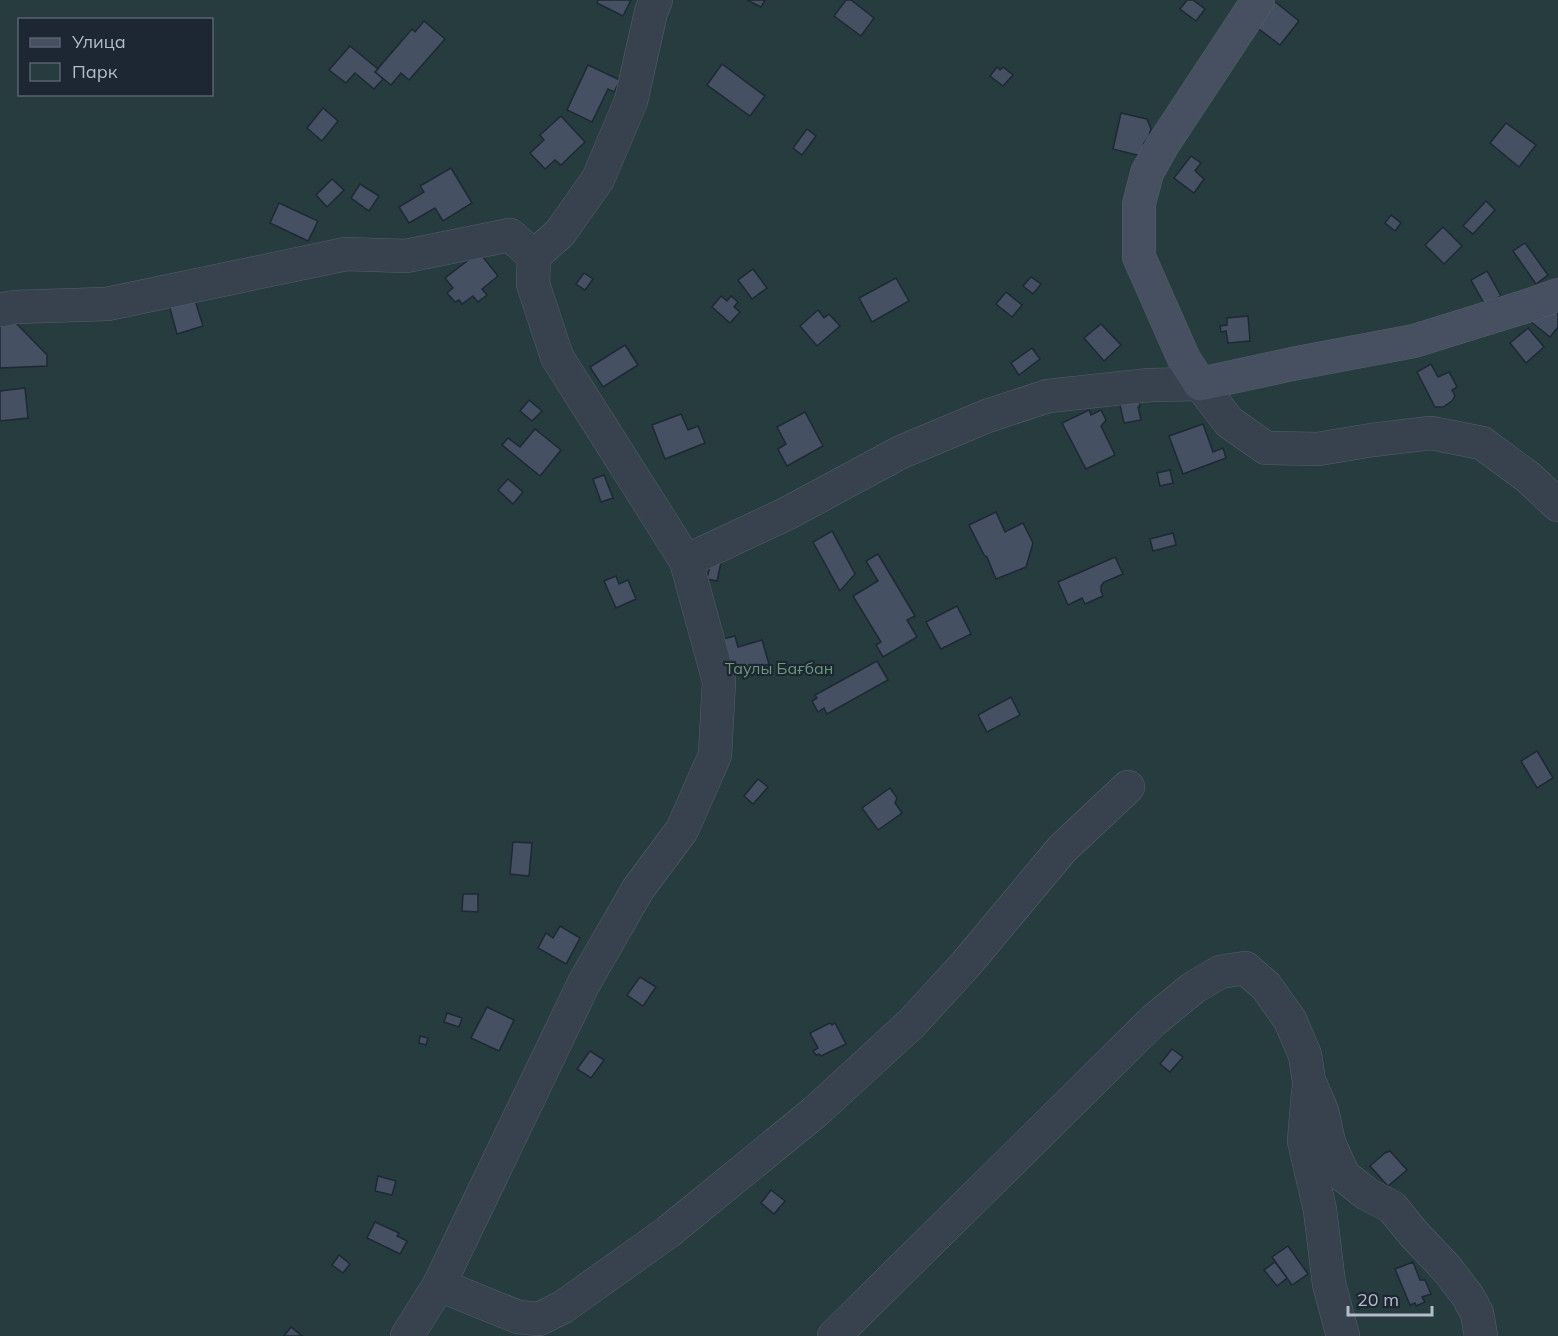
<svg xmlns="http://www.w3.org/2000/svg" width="1558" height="1336" font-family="Mulish,sans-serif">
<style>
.green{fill:#263c3f;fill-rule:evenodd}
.building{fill:#455162;stroke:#1f2835;stroke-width:1.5}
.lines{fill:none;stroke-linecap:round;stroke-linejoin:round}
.street-casing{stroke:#565f6c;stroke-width:34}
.secondary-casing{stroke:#565f6c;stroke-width:34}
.street{stroke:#38414e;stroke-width:33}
.secondary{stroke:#465061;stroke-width:33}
.labels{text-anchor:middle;stroke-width:4.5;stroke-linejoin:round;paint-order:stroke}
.park-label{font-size:16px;fill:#6b9a76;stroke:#1d2633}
</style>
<rect width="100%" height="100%" fill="#242f3e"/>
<path class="green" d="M0 0H1558V1336H0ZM20 20H212V94H20Z"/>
<g class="building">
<polygon points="598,0 631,0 623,16 597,3"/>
<polygon points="747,0 765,0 761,7"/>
<polygon points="846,0 851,0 874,18 861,36 834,16"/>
<polygon points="1187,0 1193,0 1205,9 1196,21 1180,9"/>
<polygon points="1274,1 1299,21 1280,45 1255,26"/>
<polygon points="424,21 445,39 409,80 401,73 391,85 375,72 412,29 415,32"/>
<polygon points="350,46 378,69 375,72 383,79 374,89 355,73 346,83 329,70"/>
<polygon points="722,64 765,96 750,116 707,85"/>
<polygon points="588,65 620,80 614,92 608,89 592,122 567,110"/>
<polygon points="997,67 1000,70 1003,67 1013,75 1003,86 990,76"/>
<polygon points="323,108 338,121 322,141 307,128"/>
<polygon points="1121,113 1147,119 1151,129 1149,136 1144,143 1141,156 1113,149"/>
<polygon points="561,116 585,142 561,165 555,160 545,169 530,153 544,140 540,135"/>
<polygon points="1506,123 1536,145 1519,167 1490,143"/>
<polygon points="807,129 816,136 802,155 793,148"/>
<polygon points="1191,156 1201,163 1195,171 1204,179 1194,193 1174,178"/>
<polygon points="451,168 472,203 443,221 435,208 409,223 399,207 424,192 420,186"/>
<polygon points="332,179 344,190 327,207 316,195"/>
<polygon points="360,184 379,196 369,211 351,198"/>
<polygon points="1486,201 1495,210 1473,234 1463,226"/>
<polygon points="279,203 318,221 308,241 270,223"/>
<polygon points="1391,215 1401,223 1395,231 1385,223"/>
<polygon points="1443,227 1462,246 1444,264 1425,245"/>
<polygon points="1525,243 1548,275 1536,284 1513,251"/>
<polygon points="479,252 498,276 482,289 487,295 478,302 473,296 462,304 459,300 455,302 447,293 453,288 445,278"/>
<polygon points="753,269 767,288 752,299 738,280"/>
<polygon points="1487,271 1501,296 1485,305 1471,280"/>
<polygon points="584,273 593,279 585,290 576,284"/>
<polygon points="1031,277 1041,284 1033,294 1023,286"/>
<polygon points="896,278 909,301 872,322 859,298"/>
<polygon points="1006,292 1022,305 1012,317 996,304"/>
<polygon points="193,294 203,326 177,334 168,301"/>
<polygon points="721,296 727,301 731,296 738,302 734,307 740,312 730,323 712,307"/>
<polygon points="1544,303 1558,314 1558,327 1550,337 1530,321"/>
<polygon points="818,310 824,318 829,314 840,326 817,346 800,326"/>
<polygon points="1248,316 1250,341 1228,343 1226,331 1221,332 1220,326 1227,325 1227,318"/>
<polygon points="16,323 47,355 47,366 0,368 0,325"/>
<polygon points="1101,324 1121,345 1104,361 1084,338"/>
<polygon points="1528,328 1544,347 1526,363 1510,343"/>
<polygon points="625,345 638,365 603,387 590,367"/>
<polygon points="1032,348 1040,359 1019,375 1011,363"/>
<polygon points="1431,364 1438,377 1449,372 1457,387 1452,390 1455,396 1452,401 1443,407 1435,407 1417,372"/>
<polygon points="25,388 28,418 0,421 0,391"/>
<polygon points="1138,396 1140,407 1138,407 1141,420 1124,423 1119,400"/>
<polygon points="529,400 542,411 532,421 520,411"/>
<polygon points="1089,410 1091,415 1101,410 1106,420 1101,426 1115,455 1086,469 1062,423"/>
<polygon points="805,412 823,446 787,466 778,449 786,444 777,427"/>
<polygon points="681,414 688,430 698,426 705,443 665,459 652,425"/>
<polygon points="1203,424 1213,452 1223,448 1226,458 1183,474 1169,436"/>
<polygon points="535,429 561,450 540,476 502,445 508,438 520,447"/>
<polygon points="1170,470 1173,483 1160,486 1157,473"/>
<polygon points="604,475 613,498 601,502 593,479"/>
<polygon points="508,479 523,492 513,504 498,490"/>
<polygon points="996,512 1005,532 1023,523 1033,543 1026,567 996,579 987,557 984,555 969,525"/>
<polygon points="832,531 855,574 840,591 813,542"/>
<polygon points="1173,533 1176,545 1153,551 1150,539"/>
<polygon points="878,554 915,616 907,620 917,637 883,657 876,645 881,642 853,596 878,581 866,561"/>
<polygon points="712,556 722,558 717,581 707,579"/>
<polygon points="1115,557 1123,574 1104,582 1101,586 1101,591 1103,596 1085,604 1082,598 1068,605 1058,582"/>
<polygon points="616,576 619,584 628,580 636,599 616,608 604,581"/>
<polygon points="957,606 971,634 941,649 926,622"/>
<polygon points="735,636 738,647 762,640 769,664 725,677 715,641"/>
<polygon points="877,661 888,680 827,714 824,708 818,712 812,701 817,698 815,695"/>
<polygon points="1011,697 1020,715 987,732 978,715"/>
<polygon points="1537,751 1553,778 1537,788 1521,761"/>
<polygon points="758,779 768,787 753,804 744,796"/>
<polygon points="890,788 897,798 895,803 902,813 878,830 862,808"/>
<polygon points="513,842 532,843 529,876 510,874"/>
<polygon points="463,894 478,894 478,912 462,911"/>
<polygon points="560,926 580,938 566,964 538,948 546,933 553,938"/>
<polygon points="640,977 656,987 643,1006 627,995"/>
<polygon points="487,1007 514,1020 499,1051 471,1038"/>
<polygon points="447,1013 462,1018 459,1027 444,1022"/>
<polygon points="830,1023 832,1025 835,1023 846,1044 821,1056 819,1054 816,1055 813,1051 818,1048 810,1033"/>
<polygon points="420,1036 428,1038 426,1045 419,1043"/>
<polygon points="1172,1049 1183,1057 1170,1072 1160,1064"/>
<polygon points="590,1051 604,1060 591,1078 577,1069"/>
<polygon points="1390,1151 1407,1170 1388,1186 1370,1166 1385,1153"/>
<polygon points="378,1176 396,1181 392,1195 375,1191"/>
<polygon points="771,1190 785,1201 774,1214 761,1203"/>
<polygon points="375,1222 399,1233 397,1236 407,1241 400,1254 367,1238"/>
<polygon points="1288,1246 1308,1274 1292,1285 1272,1257"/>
<polygon points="339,1255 350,1264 343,1273 332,1265"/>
<polygon points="1275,1262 1287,1278 1277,1286 1264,1270"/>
<polygon points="1413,1262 1420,1280 1425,1280 1431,1294 1422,1297 1425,1302 1416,1306 1415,1303 1410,1305 1395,1269"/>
<polygon points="291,1327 302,1336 284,1336"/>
</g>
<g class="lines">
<defs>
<g id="street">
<polyline points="0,310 14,307 107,304 346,254 406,256 510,235 534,256"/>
<polyline points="686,561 788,513 901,452 987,416 1048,396 1150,385 1200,384 1229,422 1266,448 1318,449 1372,440 1431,433 1482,443 1528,477 1558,505"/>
<polyline points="1308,1093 1304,1141 1320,1210 1329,1284 1343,1336"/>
<polyline points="439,1285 518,1317 539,1319 563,1307 668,1232 815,1112 912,1023 966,964 1062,849 1128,787"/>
<polyline points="407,1336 439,1285 584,983 638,889 682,830 715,755 719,681 686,561 557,357 533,284 534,256 560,233 598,179 631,101 651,12 656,0"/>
<polyline points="834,1336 1154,1020 1193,988 1220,972 1245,968 1266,986 1290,1020 1305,1055 1309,1081 1322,1111 1329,1143 1344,1176 1367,1194 1392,1207 1413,1233 1447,1269 1467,1295 1477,1313 1481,1336"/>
</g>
<polyline id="secondary" points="1258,0 1162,146 1147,173 1139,204 1139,257 1184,359 1200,384 1292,364 1414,341 1527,306 1558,295"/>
</defs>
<use href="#street" class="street-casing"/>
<use href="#secondary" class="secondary-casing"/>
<use href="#street" class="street"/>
<use href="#secondary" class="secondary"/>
</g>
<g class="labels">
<g class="park-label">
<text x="779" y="674">Таулы Бағбан</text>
</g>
</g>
<rect x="18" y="18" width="195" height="78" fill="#1d2633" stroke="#59626f" stroke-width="1.5"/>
<rect x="30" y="38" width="30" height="9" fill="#465061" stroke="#59626f" stroke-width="1.5"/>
<text x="72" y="48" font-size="18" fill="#b4bcc9">Улица</text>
<rect x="30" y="63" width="30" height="18" fill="#263c3f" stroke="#59626f" stroke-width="1.5"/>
<text x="72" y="78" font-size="18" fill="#b4bcc9">Парк</text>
<path d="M1348 1306v9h84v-9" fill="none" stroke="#b4bcc9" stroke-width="3"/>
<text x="1357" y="1306" font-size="18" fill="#b4bcc9" stroke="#1d2633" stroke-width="4.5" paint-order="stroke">20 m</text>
</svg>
